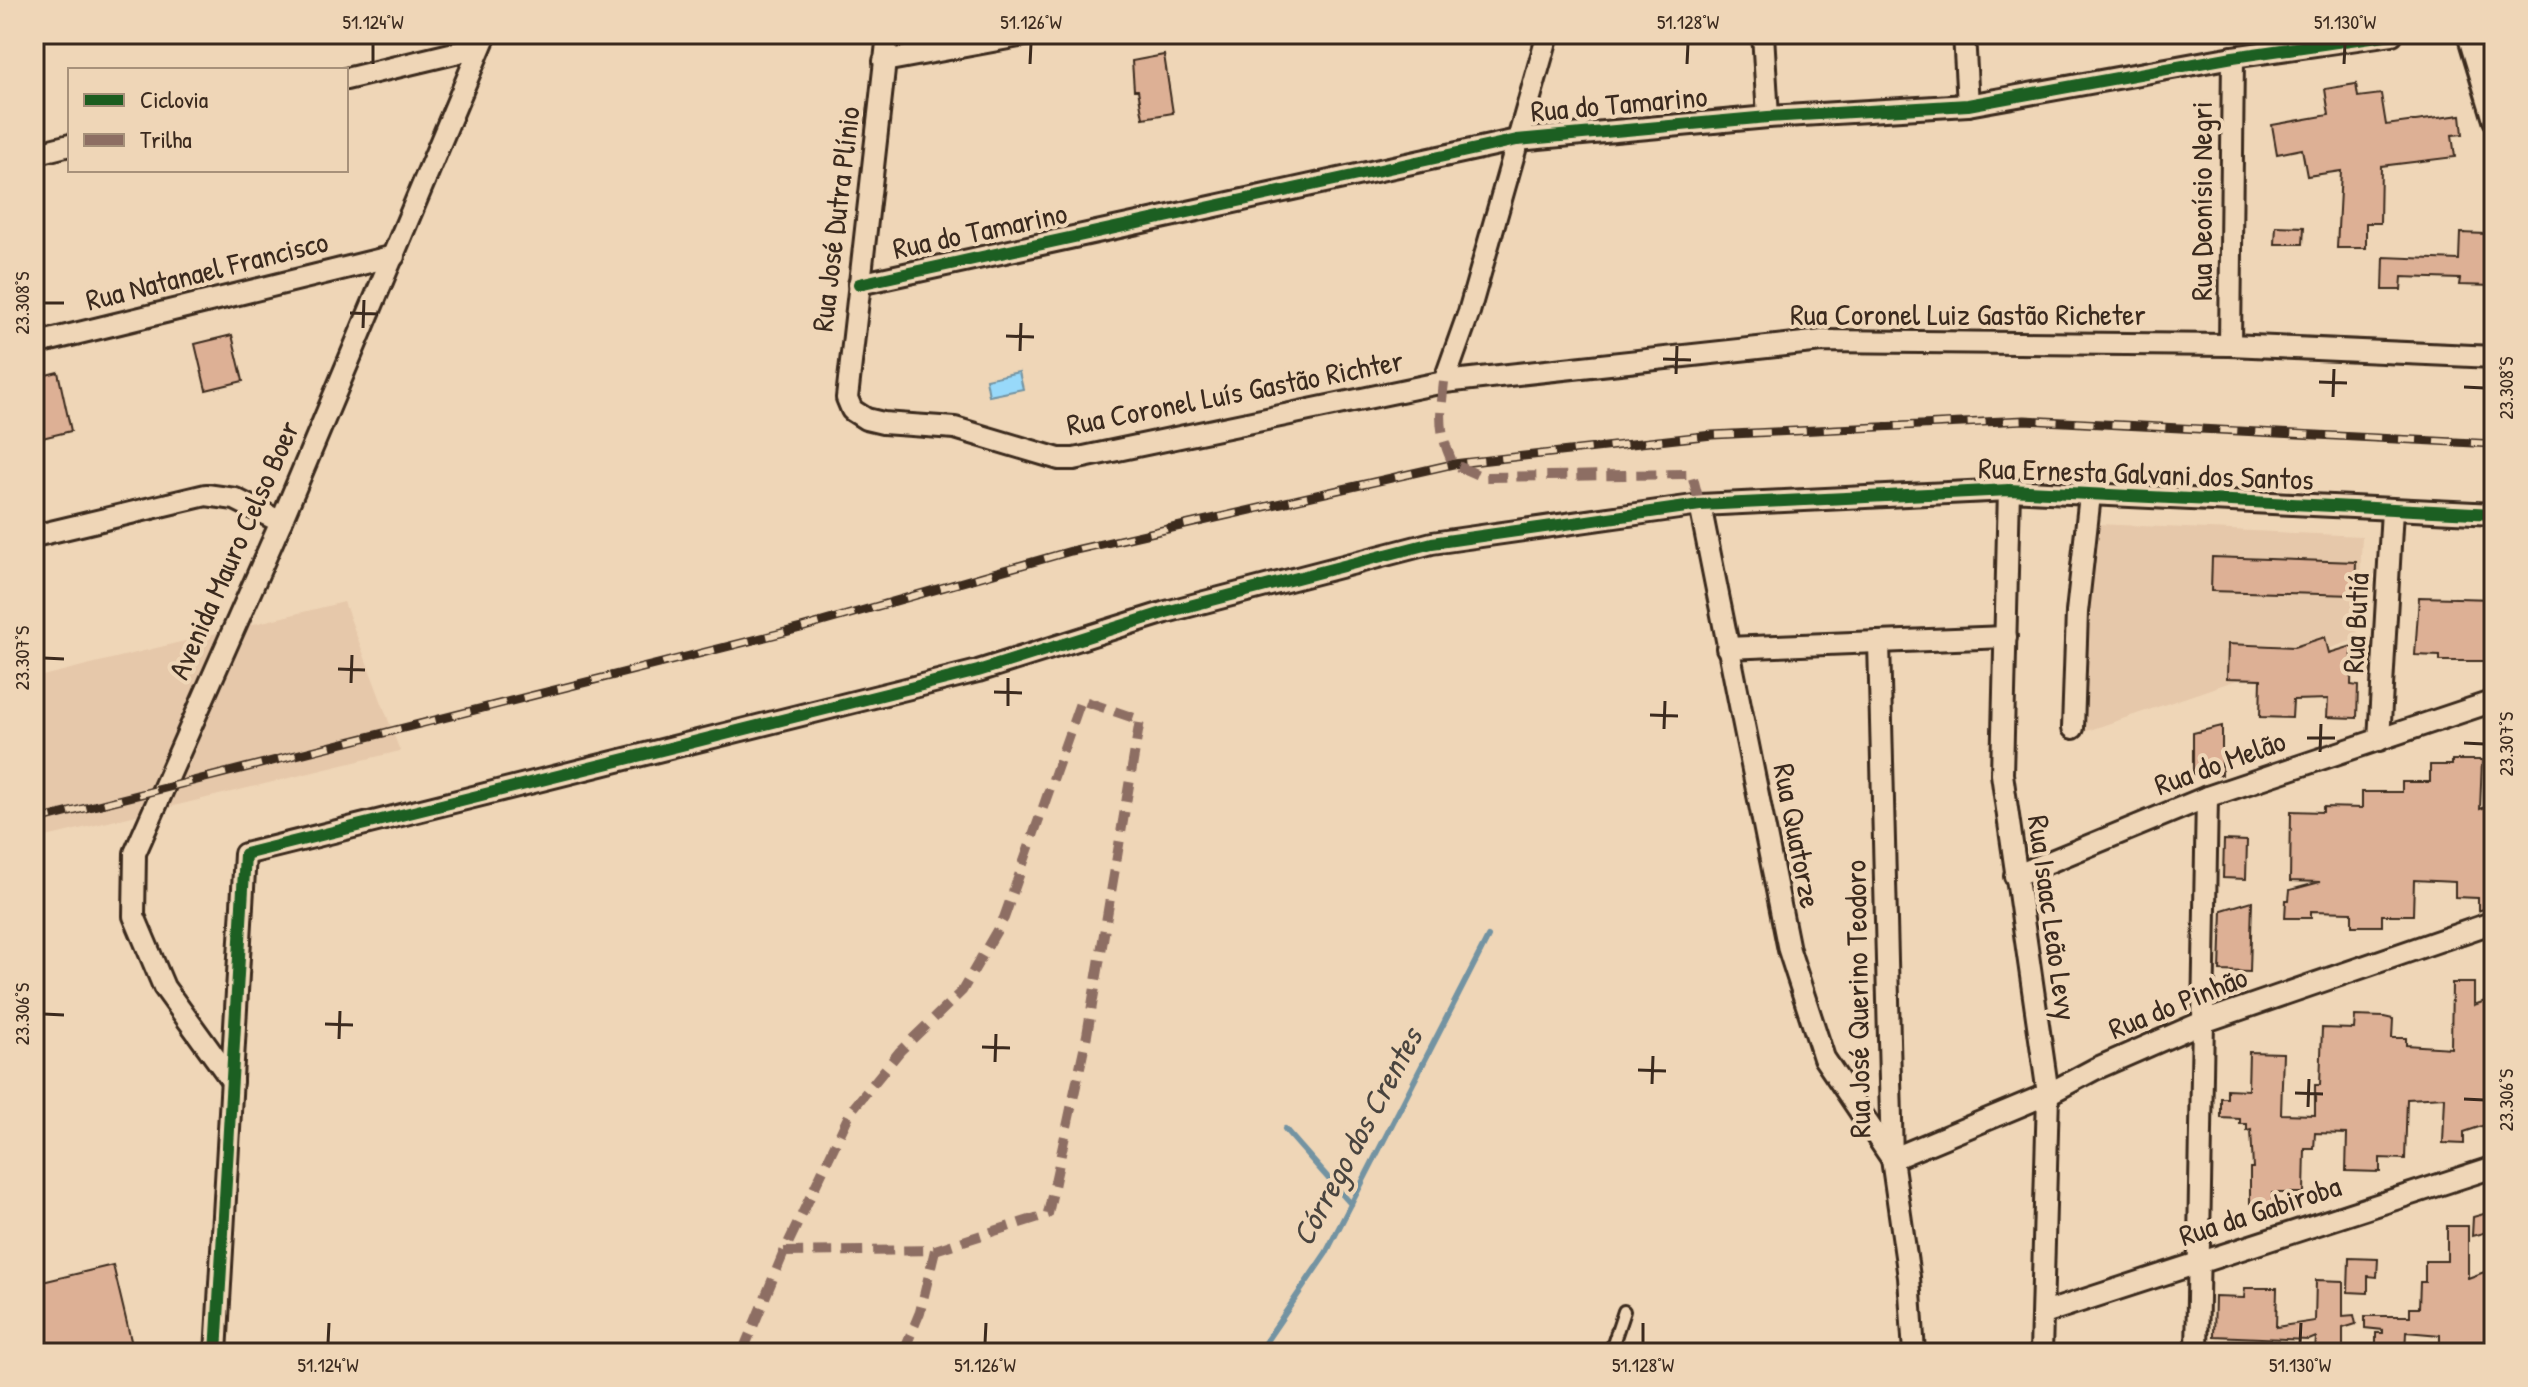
<svg xmlns="http://www.w3.org/2000/svg" width="2528" height="1387" font-family="'Patrick Hand',sans-serif">
<style>
.built{fill:#e6c8aa}
.green{fill:#a7e4ab;stroke:#718764;stroke-width:2}
.water{fill:#98d9fa;stroke:#7393a2;stroke-width:2}
.lines{fill:none;stroke-linecap:round;stroke-linejoin:round}
.stream{stroke:#7393a2;stroke-width:6}
.building{fill:#ddb095;stroke:#3b2a1e;stroke-width:2}
.service-casing{stroke:#3b2a1e;stroke-width:16}
.minor-casing{stroke:#3b2a1e;stroke-width:26}
.service{stroke:#efd6b7;stroke-width:10}
.minor{stroke:#efd6b7;stroke-width:20}
.rail-casing{stroke:#3b2a1e;stroke-width:9}
.rail{stroke:#efd6b7;stroke-width:6;stroke-dasharray:18;stroke-linecap:butt}
.quiet{stroke:#8d6e63;stroke-width:10;stroke-dasharray:20 10;stroke-linecap:butt}
.cycleway-casing{stroke:#efd6b7;stroke-width:17}
.cycleway{stroke:#1b5e20;stroke-width:12}
.ticks{fill:none;stroke:#3b2a1e;stroke-width:3}
.labels{text-anchor:middle;stroke-width:8;stroke-linejoin:round;paint-order:stroke}
.street-label{font-size:30px;fill:#3b2a1e;stroke:#efd6b7}
.water-label{font-size:32px;font-style:italic;fill:#49443f;stroke:#efd6b7}
.neatline{fill:none;stroke:#3b2a1e;stroke-width:3}
.ticks-label{font-size:20px;text-anchor:middle;fill:#3b2a1e}
</style>
<rect width="100%" height="100%" fill="#efd6b7"/>
<filter id="ink" filterUnits="userSpaceOnUse"><feTurbulence type="fractalNoise" baseFrequency=".0125" numOctaves="2"/><feDisplacementMap in="SourceGraphic" scale="16" xChannelSelector="R" yChannelSelector="G"/><feConvolveMatrix kernelMatrix="1 2 1 2 8 2 1 2 1" color-interpolation-filters="sRGB"/></filter>
<g filter="url(#ink)">
<g class="built">
<polygon points="2097,524 2362,536 2357,639 2081,733"/>
<polygon points="344,602 400,751 34,840 34,678"/>
</g>
<polygon class="green" points="2494,34 2494,90 2481,52 2487,37"/>
<polygon class="water" points="1019,372 1023,389 989,396 986,379"/>
<g class="lines">
<g class="stream">
<polyline points="1285,1129 1351,1204"/>
<polyline points="1258,1353 1326,1253 1488,937"/>
</g>
</g>
<g class="building">
<polygon points="1164,55 1173,113 1143,118 1138,90 1134,90 1132,61"/>
<polygon points="2356,84 2358,97 2381,94 2386,125 2461,115 2463,134 2452,135 2455,157 2381,166 2380,223 2366,223 2366,248 2337,248 2341,171 2307,176 2302,149 2277,154 2272,125 2329,115 2325,89"/>
<polygon points="2276,226 2304,227 2303,244 2275,244"/>
<polygon points="2460,233 2486,234 2485,263 2494,264 2494,286 2459,285 2460,279 2402,277 2401,290 2383,290 2384,257 2459,260"/>
<polygon points="232,335 243,381 206,390 195,344"/>
<polygon points="58,372 71,431 34,440 34,378"/>
<polygon points="2212,557 2356,562 2355,595 2211,591"/>
<polygon points="2419,597 2494,599 2494,622 2487,621 2485,661 2440,661 2440,656 2415,655"/>
<polygon points="2325,637 2329,653 2352,646 2351,685 2358,686 2357,718 2327,717 2328,699 2293,700 2292,718 2260,717 2261,679 2227,678 2228,644 2294,647"/>
<polygon points="2222,726 2222,775 2193,774 2193,733"/>
<polygon points="2452,760 2482,760 2480,809 2494,804 2494,905 2478,911 2478,898 2455,897 2455,882 2414,880 2413,915 2382,915 2382,926 2352,926 2352,912 2311,911 2311,918 2285,918 2286,900 2289,900 2290,890 2320,882 2290,881 2291,811 2323,812 2323,807 2362,808 2362,792 2402,792 2402,782 2430,782 2430,765 2452,765"/>
<polygon points="2224,840 2247,841 2246,879 2223,878"/>
<polygon points="2252,901 2250,972 2220,971 2222,910"/>
<polygon points="2452,983 2474,983 2474,1005 2491,999 2492,1033 2494,1033 2494,1122 2464,1132 2464,1144 2443,1143 2445,1097 2407,1099 2405,1159 2380,1158 2380,1172 2346,1171 2347,1134 2315,1133 2314,1149 2305,1149 2304,1193 2272,1193 2272,1203 2250,1203 2250,1168 2253,1168 2251,1130 2247,1131 2247,1124 2240,1124 2240,1119 2221,1118 2221,1098 2227,1098 2227,1089 2248,1090 2249,1052 2283,1053 2281,1114 2315,1115 2315,1085 2320,1085 2322,1028 2354,1029 2355,1016 2384,1017 2393,1019 2392,1038 2406,1038 2406,1045 2451,1048"/>
<polygon points="2494,1211 2494,1230 2472,1236 2473,1217"/>
<polygon points="2447,1226 2468,1226 2468,1278 2487,1271 2489,1277 2494,1275 2494,1350 2484,1353 2440,1353 2440,1335 2406,1332 2405,1353 2376,1353 2376,1333 2383,1333 2383,1330 2365,1328 2365,1316 2410,1316 2410,1308 2419,1308 2420,1282 2425,1282 2425,1261 2447,1261"/>
<polygon points="2349,1258 2378,1259 2377,1277 2368,1276 2368,1293 2348,1292"/>
<polygon points="113,1265 134,1353 34,1353 34,1284"/>
<polygon points="2316,1280 2343,1281 2343,1316 2354,1315 2356,1324 2343,1328 2343,1353 2315,1353 2316,1337 2309,1340 2214,1336 2215,1297 2244,1298 2245,1288 2277,1288 2276,1327 2315,1321"/>
</g>
<g class="lines">
<defs>
<polyline id="service" points="1610,1353 1624,1311"/>
<g id="minor">
<polyline points="888,34 847,398 852,410 866,419 883,423 955,428 1059,459 1074,459 1444,382 1822,341 2230,345 2494,357"/>
<polyline points="1763,34 1768,117"/>
<polyline points="1964,34 1968,105"/>
<polyline points="2468,34 2494,120"/>
<polyline points="884,61 1030,34"/>
<polyline points="346,79 480,47"/>
<polyline points="34,154 70,145"/>
<polyline points="859,284 1517,140 1768,117 1968,105 2233,57 2392,34"/>
<polyline points="34,344 394,256"/>
<polyline points="2230,345 2233,57"/>
<polyline points="1444,382 1469,312 1548,34"/>
<polyline points="2009,490 2002,774 2048,1094 2041,1353"/>
<polyline points="1700,505 1789,950 1824,1058 1892,1159 2048,1094 2095,1069 2203,1022 2494,922"/>
<polyline points="34,536 206,495 235,499 281,522"/>
<polyline points="1879,642 1892,1159 1909,1277 1914,1353"/>
<polyline points="1727,648 2006,637"/>
<polyline points="2073,728 2077,612 2090,495"/>
<polyline points="2379,740 2392,510"/>
<polyline points="2015,876 2207,797 2494,701"/>
<polyline points="232,1081 164,987 134,916 135,853 281,522 486,34"/>
<polyline points="2044,1313 2494,1167"/>
<polyline points="216,1353 245,854 978,671 1166,612 1432,543 1700,505 2009,490 2494,514"/>
<polyline points="2197,1353 2207,797"/>
</g>
</defs>
<use href="#service" class="service-casing"/>
<use href="#minor" class="minor-casing"/>
<use href="#service" class="service"/>
<use href="#minor" class="minor"/>
<defs>
<polyline id="rail" points="34,821 801,628 1071,551 1453,464 1712,435 2025,420 2494,444"/>
</defs>
<use href="#rail" class="rail-casing"/>
<use href="#rail" class="rail"/>
<g class="quiet">
<path d="M1444 382C1440 418 1438 430 1453 464L1483 477 1692 474 1700 505"/>
<polyline points="742,1353 784,1252 851,1111 900,1051 962,991 1004,918 1081,700 1140,720 1087,1035 1048,1214 935,1250 784,1252"/>
<polyline points="903,1353 920,1312 935,1250"/>
</g>
<defs>
<g id="cycleway">
<polyline points="859,284 1517,140 1768,117 1968,105 2233,57 2392,34"/>
<polyline points="216,1353 245,854 978,671 1166,612 1432,543 1700,505 2009,490 2494,514"/>
</g>
</defs>
<use href="#cycleway" class="cycleway-casing"/>
<use href="#cycleway" class="cycleway"/>
</g>
</g>
<path class="ticks" d="M373 64V44M1030 64 1031 44M1687 64 1688 44M2344 64 2345 44M44 303H64M350 313 378 314M363 328 364 300M1006 336 1034 337M1020 351 1021 323M1663 359 1691 360M1676 374 1677 346M2319 382 2347 383M2464 387 2484 388M2333 397 2334 369M44 658 64 659M338 669 365 670M351 683 352 655M994 692 1022 693M1008 706V678M1650 715 1678 716M1664 729 1665 701M2307 738H2335M2464 743 2484 744M2320 752 2321 724M44 1014 64 1015M325 1024 353 1025M339 1039 340 1011M982 1047 1010 1048M995 1062 996 1034M1638 1070 1666 1071M1652 1084 1653 1056M2295 1093 2323 1094M2464 1099 2484 1100M2308 1107 2309 1079M328 1343 329 1323M985 1343 986 1323M1643 1343V1323M2300 1343 2301 1323"/>
<g class="labels">
<g class="street-label">
<text transform="translate(1619 104) rotate(-5)" y="10">Rua do Tamarino</text>
<text transform="translate(2202 201) rotate(-90)" y="10">Rua Deonísio Negri</text>
<text transform="translate(836 219) rotate(-83)" y="10">Rua José Dutra Plínio</text>
<text transform="translate(980 231) rotate(-12)" y="10">Rua do Tamarino</text>
<text transform="translate(207 271) rotate(-14)" y="10">Rua Natanael Francisco</text>
<text x="1968" y="325">Rua Coronel Luiz Gastão Richeter</text>
<text transform="translate(1235 393) rotate(-11)" y="10">Rua Coronel Luís Gastão Richter</text>
<text transform="translate(2146 474) rotate(2)" y="10">Rua Ernesta Galvani dos Santos</text>
<text transform="translate(234 550) rotate(-66)" y="10">Avenida Mauro Celso Boer</text>
<text transform="translate(2356 623) rotate(-87)" y="10">Rua Butiá</text>
<text transform="translate(2220 763) rotate(-20)" y="10">Rua do Melão</text>
<text transform="translate(1797 836) rotate(79)" y="10">Rua Quatorze</text>
<text transform="translate(2052 918) rotate(82)" y="10">Rua Isaac Leão Levy</text>
<text transform="translate(1858 999) rotate(-91)" y="10">Rua José Querino Teodoro</text>
<text transform="translate(2178 1003) rotate(-22)" y="10">Rua do Pinhão</text>
<text transform="translate(2260 1211) rotate(-18)" y="10">Rua da Gabiroba</text>
</g>
<g class="water-label">
<text transform="translate(1357 1137) rotate(-62)" y="11">Córrego dos Crentes</text>
</g>
</g>
<rect width="2528" height="1387" fill="none" stroke="#efd6b7" stroke-width="88"/>
<rect x="68" y="68" width="280" height="104" fill="#efd6b7" stroke="#a7917a" stroke-width="2"/>
<rect x="84" y="94" width="40" height="12" fill="#1b5e20" stroke="#a7917a" stroke-width="2"/>
<text x="140" y="108" font-size="24" fill="#3b2a1e">Ciclovia</text>
<rect x="84" y="134" width="40" height="12" fill="#8d6e63" stroke="#a7917a" stroke-width="2"/>
<text x="140" y="148" font-size="24" fill="#3b2a1e">Trilha</text>
<rect x="44" y="44" width="2440" height="1299" class="neatline"/>
<g class="ticks-label">
<text x="373" y="29">51.124°W</text>
<text x="1031" y="29">51.126°W</text>
<text x="1688" y="29">51.128°W</text>
<text x="2345" y="29">51.130°W</text>
<text transform="translate(22 303) rotate(-90)" y="7">23.308°S</text>
<text transform="translate(2506 388) rotate(-90)" y="7">23.308°S</text>
<text transform="translate(22 658) rotate(-90)" y="7">23.307°S</text>
<text transform="translate(2506 744) rotate(-90)" y="7">23.307°S</text>
<text transform="translate(22 1014) rotate(-90)" y="7">23.306°S</text>
<text transform="translate(2506 1100) rotate(-90)" y="7">23.306°S</text>
<text x="328" y="1372">51.124°W</text>
<text x="985" y="1372">51.126°W</text>
<text x="1643" y="1372">51.128°W</text>
<text x="2300" y="1372">51.130°W</text>
</g>
</svg>
